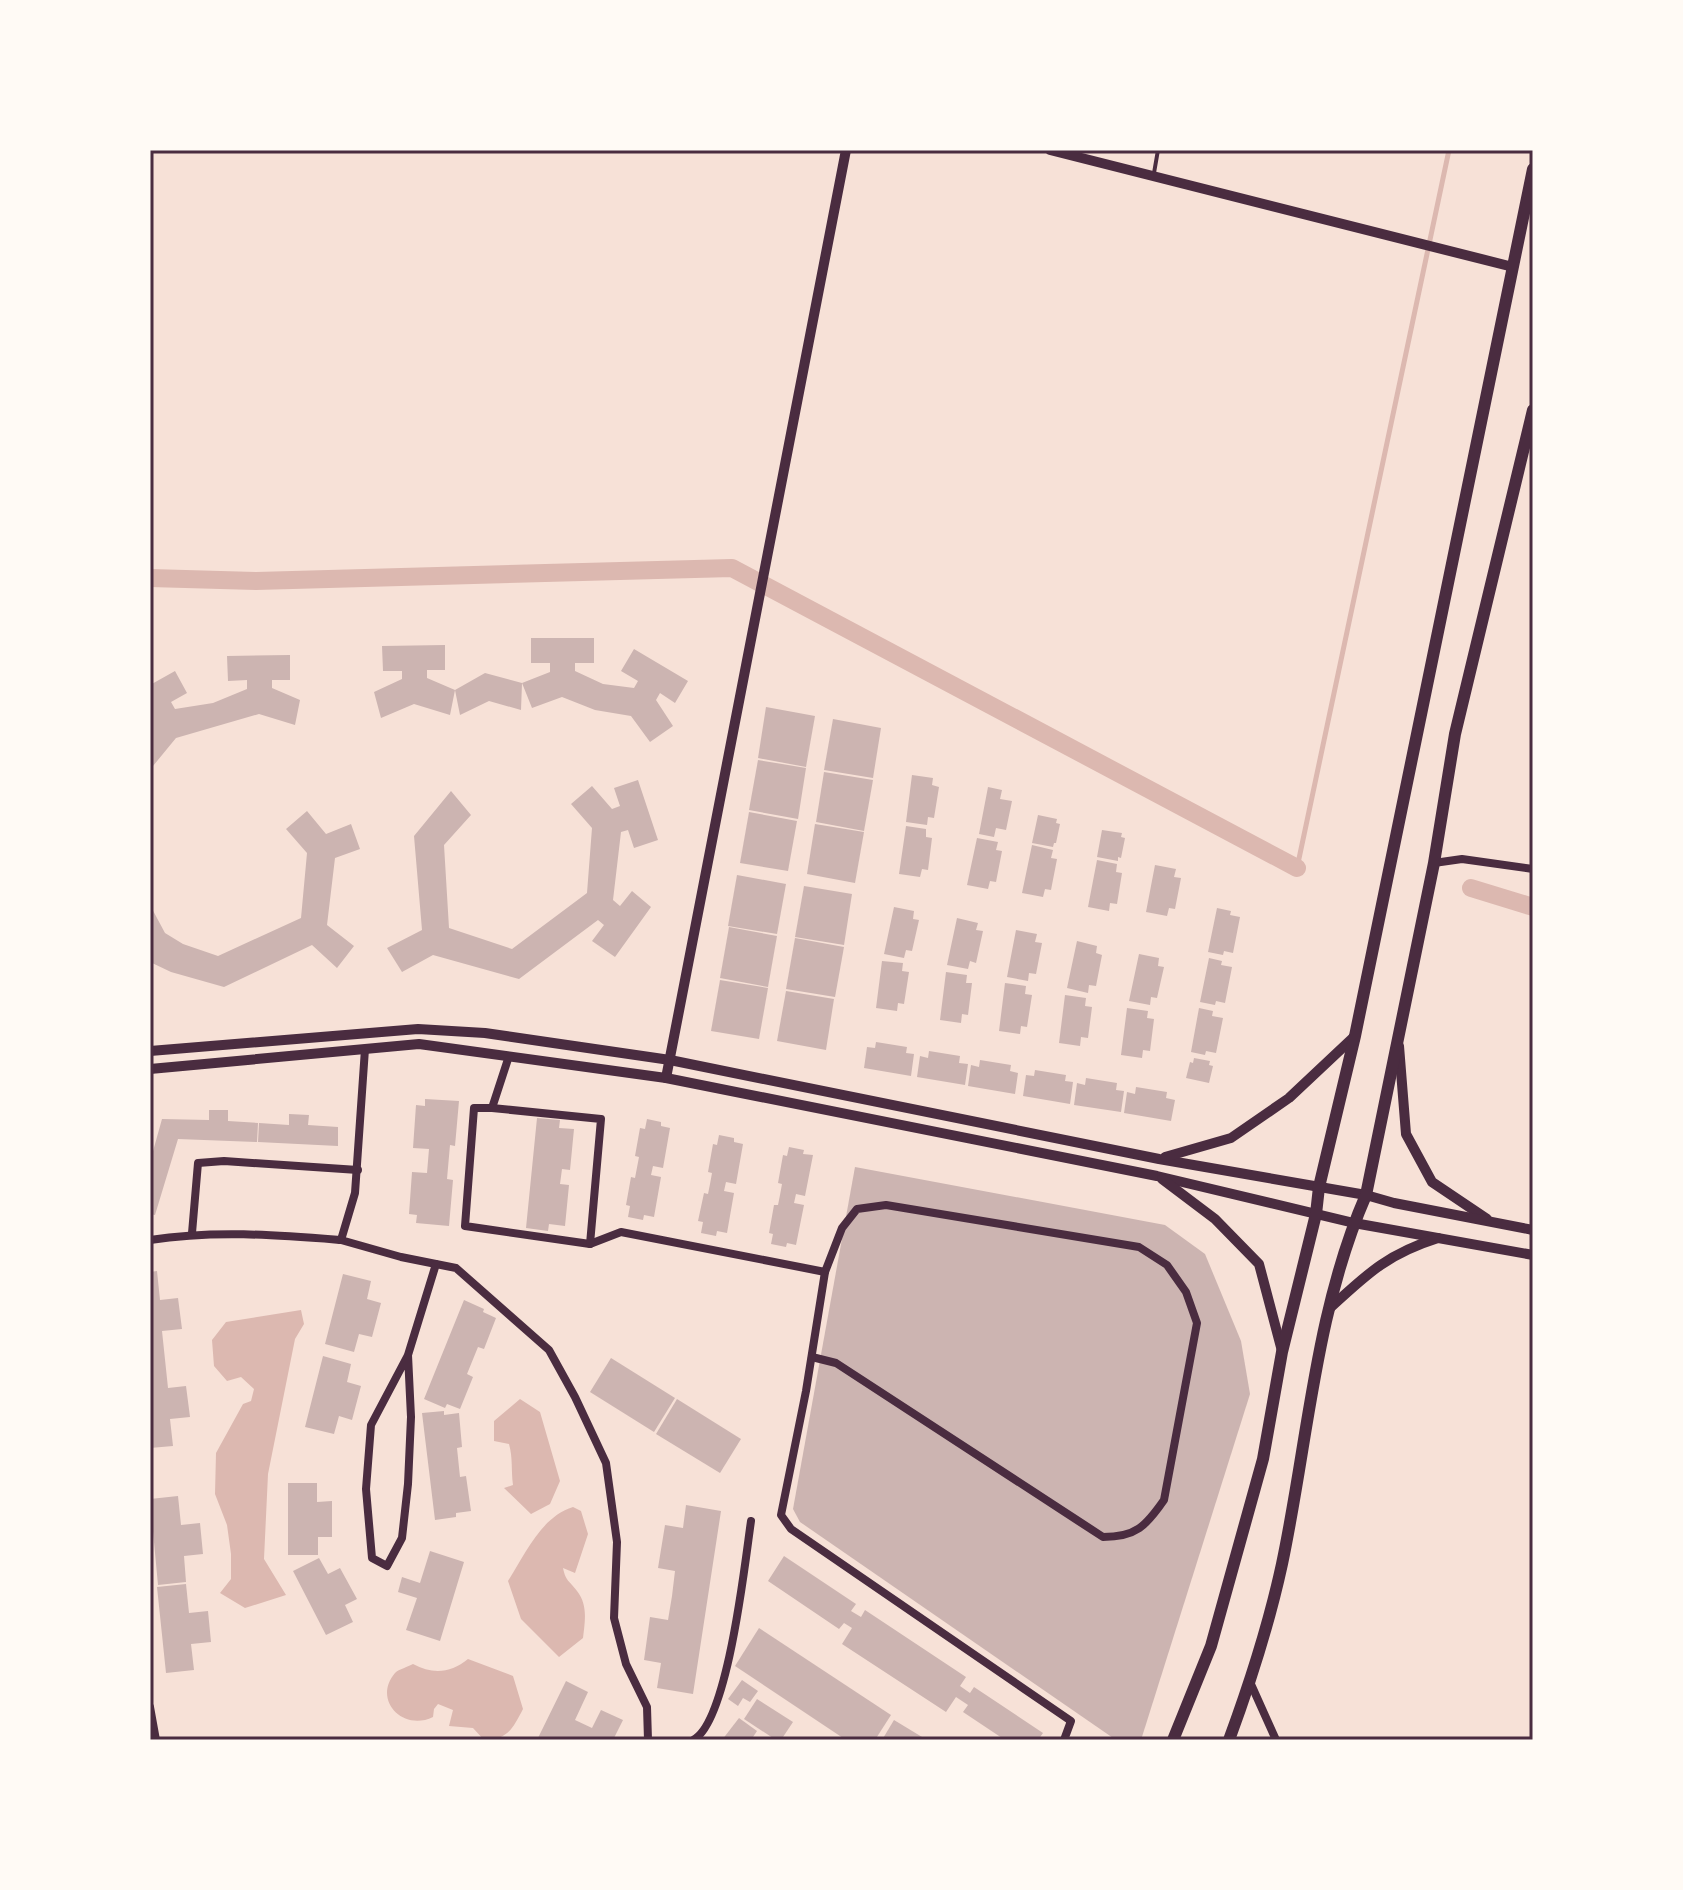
<svg xmlns="http://www.w3.org/2000/svg" width="1683" height="1890" font-family="'Exo 2',sans-serif">
<style>
.water{fill:#dcb8b0}
.lines{fill:none;stroke-linecap:round;stroke-linejoin:round}
.stream{stroke:#dcb8b0;stroke-width:5}
.canal{stroke:#dcb8b0;stroke-width:18}
.building{fill:#ccb4b1}
.service{stroke:#4a2c40;stroke-width:4}
.minor{stroke:#4a2c40;stroke-width:8}
.tertiary{stroke:#4a2c40;stroke-width:10}
.primary{stroke:#4a2c40;stroke-width:12}
.neatline{fill:none;stroke:#4a2c40;stroke-width:3}
</style>
<rect width="100%" height="100%" fill="#f7e1d7"/>
<g class="water">
<polygon points="301,1310 304,1324 295,1339 268,1474 264,1559 286,1595 245,1608 220,1593 231,1579 231,1554 227,1525 215,1494 216,1453 243,1404 251,1401 254,1389 241,1377 227,1381 214,1366 212,1340 226,1322"/>
<path d="M520 1399 540 1412 560 1481 550 1504 531 1514 504 1488 513 1485C511 1470 513 1458 509 1444L494 1441V1421Z"/>
<path d="M573 1507 581 1511 588 1534 575 1573 563 1568C566 1582 569 1580 577 1591 588 1605 585 1621 583 1638L559 1657 521 1619 508 1581C526 1553 541 1517 573 1507Z"/>
<path d="M468 1659 513 1676 523 1709C513 1728 508 1740 484 1740L473 1728 449 1726 453 1710 438 1704 434 1709 433 1717C403 1732 372 1700 395 1673 399 1669 408 1667 413 1664 433 1675 451 1673 468 1659Z"/>
</g>
<g class="lines">
<polyline class="stream" points="1297,868 1449,150"/>
<g class="canal">
<polyline points="150,578 256,581 732,568 1297,868"/>
<polyline points="1471,888 1533,907"/>
</g>
</g>
<g class="building">
<polygon points="531,638 594,638 594,663 575,663 575,671 603,684 634,688 638,681 621,671 634,649 688,681 675,703 660,693 656,700 673,726 650,742 631,716 595,710 562,697 532,708 522,683 521,710 489,701 460,715 455,690 450,715 414,704 381,718 374,692 402,679 402,671 383,671 382,646 445,645 445,670 427,670 427,678 455,690 485,673 522,683 550,672 550,663 531,663"/>
<polygon points="290,655 290,680 272,680 272,688 300,700 295,725 259,714 176,738 153,766 150,764 150,726 153,722 150,716 150,685 175,671 187,693 171,702 175,709 213,703 247,689 247,680 228,681 227,656"/>
<polygon points="766,707 815,716 806,767 758,758"/>
<polygon points="833,719 881,728 873,778 824,770"/>
<polygon points="758,760 806,768 798,819 749,810"/>
<polygon points="824,772 873,780 864,831 816,822"/>
<polygon points="912,775 933,778 932,785 939,787 934,818 928,817 927,825 906,822"/>
<polygon points="638,780 658,840 634,848 628,830 621,832 613,900 620,906 632,891 651,907 615,957 592,941 604,925 598,920 519,979 433,955 402,972 387,948 422,930 414,836 451,791 471,815 444,845 449,928 512,949 587,893 592,828 571,804 592,786 612,809 620,806 614,788"/>
<polygon points="988,787 1002,790 1000,799 1012,801 1006,830 996,828 994,837 979,834"/>
<polygon points="307,811 326,834 351,824 360,849 335,858 327,925 354,946 337,968 312,945 224,987 171,972 150,962 150,905 165,933 183,944 218,956 301,918 307,853 286,829"/>
<polygon points="749,812 797,821 788,871 740,863"/>
<polygon points="1038,815 1057,819 1056,823 1060,824 1056,843 1054,843 1053,847 1032,843"/>
<polygon points="815,824 864,832 855,883 807,874"/>
<polygon points="906,826 926,829 926,837 932,838 928,870 922,869 920,877 899,874"/>
<polygon points="1102,830 1122,833 1121,837 1125,838 1121,858 1118,857 1118,861 1097,857"/>
<polygon points="977,838 998,842 996,850 1002,851 996,882 990,881 988,889 967,885"/>
<polygon points="1032,845 1053,850 1051,858 1057,859 1051,890 1045,889 1043,897 1022,893"/>
<polygon points="1097,860 1117,864 1116,872 1122,873 1117,904 1110,903 1109,911 1088,907"/>
<polygon points="1155,865 1176,869 1174,877 1181,878 1175,909 1169,908 1167,916 1146,912"/>
<polygon points="737,875 786,884 777,934 728,926"/>
<polygon points="804,886 852,894 844,945 795,937"/>
<polygon points="894,907 914,911 913,919 919,920 912,951 906,950 904,958 884,954"/>
<polygon points="1217,908 1231,911 1230,915 1240,917 1233,953 1224,951 1223,955 1208,952"/>
<polygon points="957,918 978,923 976,930 983,931 976,963 970,961 968,969 947,965"/>
<polygon points="729,927 777,936 768,987 720,978"/>
<polygon points="1016,930 1037,934 1035,942 1042,943 1036,974 1029,973 1028,981 1007,977"/>
<polygon points="795,938 844,947 835,997 786,989"/>
<polygon points="1077,941 1097,946 1096,953 1102,955 1096,986 1089,985 1088,993 1067,988"/>
<polygon points="1139,954 1159,958 1158,966 1164,967 1157,998 1151,997 1150,1005 1129,1001"/>
<polygon points="1209,958 1222,961 1221,965 1232,967 1225,1003 1216,1001 1215,1005 1200,1002"/>
<polygon points="882,961 903,963 902,971 909,972 904,1004 898,1003 897,1011 876,1008"/>
<polygon points="946,972 967,975 966,983 972,983 968,1015 962,1014 961,1023 940,1020"/>
<polygon points="720,980 768,988 759,1039 711,1031"/>
<polygon points="1005,983 1026,986 1025,994 1032,995 1027,1027 1021,1026 1020,1034 999,1031"/>
<polygon points="786,991 834,999 826,1050 777,1041"/>
<polygon points="1065,995 1086,998 1085,1006 1092,1007 1088,1038 1081,1037 1080,1046 1059,1043"/>
<polygon points="1127,1008 1148,1011 1147,1018 1154,1019 1150,1051 1143,1050 1142,1058 1121,1055"/>
<polygon points="1199,1008 1213,1011 1212,1016 1223,1018 1216,1053 1206,1051 1205,1055 1191,1052"/>
<polygon points="876,1042 907,1047 906,1053 914,1054 911,1076 864,1068 867,1047 875,1048"/>
<polygon points="929,1051 960,1056 959,1063 968,1064 965,1085 917,1077 920,1056 928,1058"/>
<polygon points="1194,1058 1210,1061 1209,1065 1213,1066 1209,1083 1186,1078 1190,1062 1193,1063"/>
<polygon points="980,1060 1011,1065 1010,1071 1018,1073 1015,1094 968,1086 971,1065 979,1067"/>
<polygon points="1035,1070 1066,1075 1065,1081 1073,1082 1070,1104 1023,1096 1026,1075 1034,1076"/>
<polygon points="1086,1078 1117,1083 1116,1090 1124,1091 1121,1112 1074,1105 1077,1083 1085,1085"/>
<polygon points="1136,1087 1167,1092 1166,1098 1175,1100 1171,1121 1124,1113 1127,1092 1135,1094"/>
<polygon points="425,1099 459,1101 455,1146 450,1145 447,1179 453,1180 449,1226 416,1223 417,1215 409,1214 412,1172 427,1173 429,1149 413,1148 416,1105 425,1106"/>
<polygon points="209,1110 228,1110 228,1121 258,1123 257,1142 178,1139 155,1215 150,1214 150,1162 162,1119 209,1120"/>
<polygon points="289,1114 309,1115 308,1125 338,1127 338,1146 258,1142 259,1123 289,1125"/>
<polygon points="537,1118 560,1120 559,1128 574,1129 570,1170 562,1169 560,1184 569,1185 565,1226 549,1224 548,1231 526,1228"/>
<polygon points="647,1119 661,1122 661,1126 670,1128 663,1168 653,1166 651,1175 661,1177 654,1217 644,1215 643,1220 628,1217 630,1206 626,1205 631,1177 635,1178 639,1157 635,1156 640,1128 645,1129"/>
<polygon points="719,1135 734,1138 734,1142 743,1144 736,1184 726,1182 724,1191 734,1193 727,1233 717,1231 716,1236 701,1233 703,1222 698,1221 704,1193 708,1194 710,1184 712,1173 708,1172 713,1144 717,1145"/>
<polygon points="789,1147 804,1150 803,1154 813,1155 805,1196 796,1194 794,1203 804,1205 796,1245 787,1243 786,1247 771,1244 773,1234 769,1233 774,1205 778,1205 780,1195 782,1184 778,1183 783,1155 787,1156"/>
<polygon points="855,1167 1165,1225 1205,1254 1241,1341 1250,1394 1141,1740 1116,1740 800,1522 793,1509"/>
<polygon points="157,1271 160,1300 178,1298 182,1329 162,1331 168,1388 186,1386 190,1417 170,1419 173,1446 150,1448 150,1272"/>
<polygon points="343,1274 371,1281 367,1299 381,1303 372,1337 359,1334 354,1352 325,1344"/>
<polygon points="464,1300 484,1309 483,1312 496,1318 484,1349 478,1347 467,1374 473,1377 460,1409 447,1404 445,1408 424,1399"/>
<polygon points="323,1356 351,1364 347,1382 361,1386 352,1420 339,1416 334,1434 305,1427"/>
<polygon points="611,1358 675,1398 654,1432 590,1392"/>
<polygon points="677,1399 741,1439 720,1473 656,1434"/>
<polygon points="444,1411 444,1415 459,1413 462,1447 457,1448 460,1477 466,1476 471,1511 456,1513 456,1517 435,1520 422,1413"/>
<polygon points="288,1483 317,1483 317,1502 332,1501 332,1537 318,1537 318,1555 288,1555"/>
<polygon points="178,1496 181,1525 200,1523 203,1554 184,1556 186,1582 158,1585 150,1499"/>
<polygon points="686,1505 721,1511 693,1694 657,1688 661,1663 644,1660 650,1617 668,1620 672,1596 675,1571 658,1568 665,1525 683,1528"/>
<polygon points="430,1551 464,1562 440,1641 406,1630 417,1598 398,1592 402,1577 420,1583"/>
<polygon points="784,1556 856,1604 851,1611 861,1617 865,1610 966,1677 960,1686 970,1693 974,1687 1043,1733 1038,1740 1005,1740 963,1712 968,1705 956,1697 946,1712 842,1644 852,1628 844,1623 839,1629 768,1581"/>
<polygon points="319,1558 328,1574 340,1568 357,1599 345,1605 353,1622 326,1635 293,1571"/>
<polygon points="186,1584 189,1613 208,1611 211,1642 191,1644 194,1670 166,1673 157,1587"/>
<polygon points="759,1628 891,1715 875,1740 846,1740 735,1666"/>
<polygon points="742,1680 758,1691 750,1702 743,1698 738,1706 728,1699"/>
<polygon points="566,1681 588,1692 575,1720 592,1728 601,1710 623,1720 613,1740 537,1740"/>
<polygon points="757,1699 793,1722 781,1740 776,1740 744,1719"/>
<polygon points="739,1718 757,1731 751,1740 722,1740"/>
<polygon points="894,1720 927,1740 882,1740"/>
</g>
<g class="lines">
<polyline class="service" points="1154,173 1158,150"/>
<g class="minor">
<polyline points="1434,863 1462,859 1533,869"/>
<polyline points="365,1049 355,1193 341,1240 401,1257 456,1268 549,1350 575,1397 606,1463 617,1542 614,1618 626,1664 647,1707 648,1740"/>
<path d="M509 1056 492 1108H474L465 1226 590 1244 621 1232 825 1272 842 1228 857 1209 886 1205 1139 1247 1167 1265 1186 1292 1197 1323 1164 1500C1146 1526 1136 1537 1103 1537L836 1363 812 1357"/>
<polyline points="492,1108 601,1119 590,1244"/>
<polyline points="192,1233 198,1163 224,1161 358,1170"/>
<path d="M150 1240C215 1230 276 1235 341 1240"/>
<polyline points="825,1272 806,1391 781,1515 791,1529 1071,1721 1064,1740"/>
<polyline points="408,1355 411,1417 408,1484 402,1538 387,1566 372,1558 366,1489 371,1425 408,1355 436,1264"/>
<polyline points="1250,1682 1276,1740"/>
<polyline points="150,1707 156,1740"/>
<path d="M693 1740C728 1723 745 1562 751 1521"/>
</g>
<g class="tertiary">
<polyline points="1050,150 1513,267"/>
<polyline points="1399,1046 1406,1134 1432,1182 1487,1219"/>
<polyline points="150,1051 418,1029 485,1033 670,1060 1159,1159 1366,1195 1394,1203 1533,1230"/>
<polyline points="150,1069 419,1044 666,1078 1157,1176 1354,1223 1533,1255"/>
<polyline points="666,1078 846,150"/>
<polyline points="1165,1157 1231,1138 1289,1098 1355,1036"/>
<polyline points="1162,1179 1215,1219 1259,1264 1282,1351"/>
<path d="M1329 1309C1367 1274 1387 1254 1438 1238"/>
</g>
<g class="primary">
<polyline points="1173,1740 1211,1646 1263,1459 1282,1352 1316,1214 1319,1187 1355,1036 1533,169"/>
<path d="M1229 1740C1250 1683 1269 1624 1282 1564 1308 1441 1315 1312 1366 1195L1434 863 1455 734 1533 410"/>
</g>
</g>
<rect width="1683" height="1890" fill="none" stroke="#fffaf5" stroke-width="304"/>
<rect x="152" y="152" width="1379" height="1586" class="neatline"/>
</svg>
